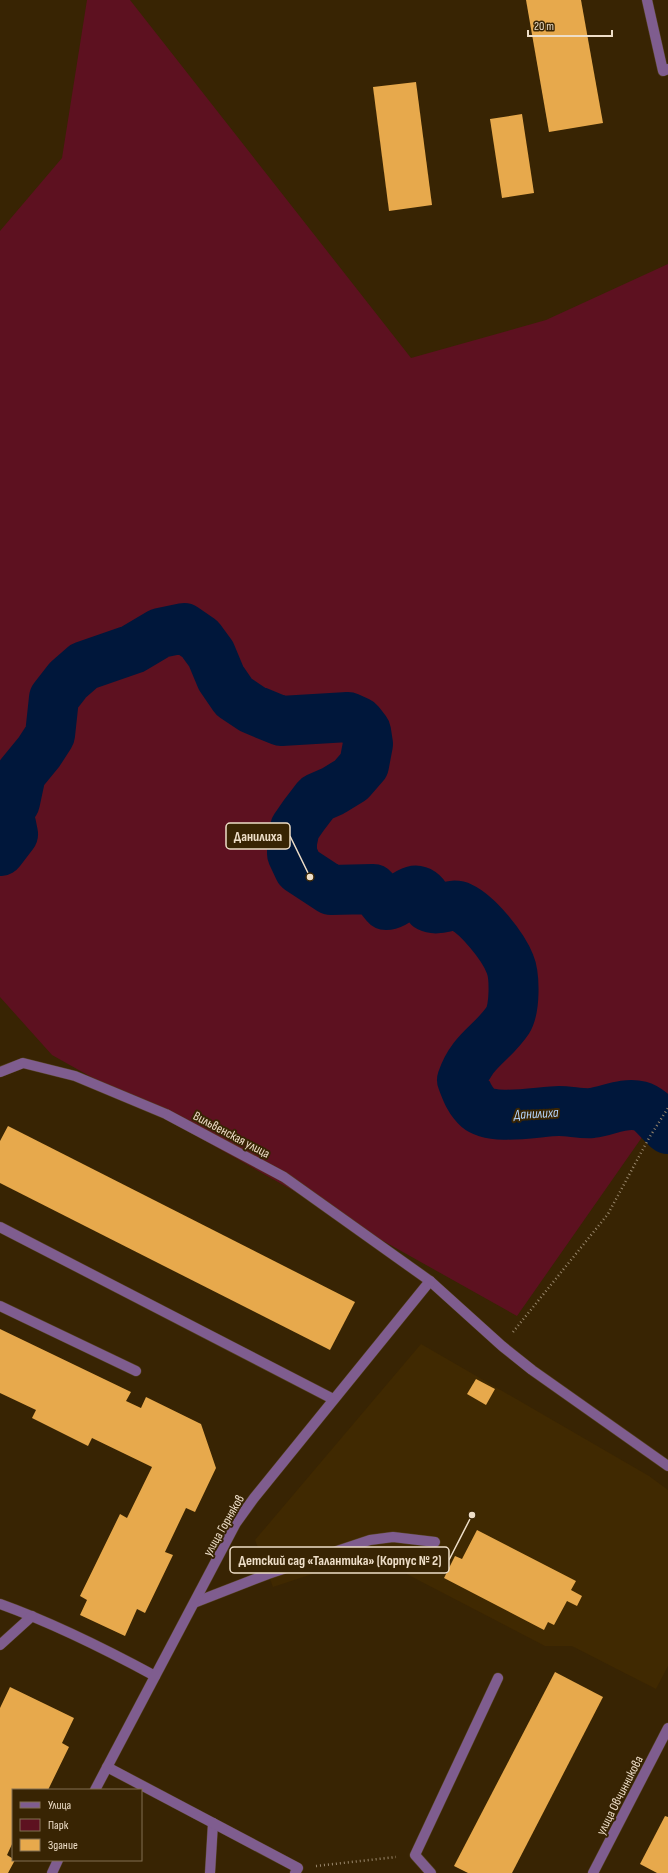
<svg xmlns="http://www.w3.org/2000/svg" width="668" height="1873" font-family="'Sofia Sans Condensed',sans-serif">
<style>
.built{fill:#402901}
.green{fill:#5d1120}
.lines{fill:none;stroke-linecap:round;stroke-linejoin:round}
.river{stroke:#00173b;stroke-width:50}
.building{fill:#e7a94c}
.minor-casing{stroke:#554223;stroke-width:11}
.path{stroke:#9a886d;stroke-width:2.5;stroke-dasharray:1 3;stroke-linecap:butt}
.minor{stroke:#7f5d8f;stroke-width:10}
.labels{text-anchor:middle;stroke-width:4;stroke-linejoin:round;paint-order:stroke}
.street-label{font-size:13px;fill:#eedec8;stroke:#382403}
.water-label{font-size:14px;font-style:italic;fill:#b3d2f9;stroke:#382403}
.leader{fill:none;stroke:#eedec8;stroke-width:1.5}
.callout-dot{fill:#eedec8;stroke:#382403;stroke-width:1.5}
.callout{fill:#382403;stroke:#eedec8;stroke-width:1.5}
.callout-label{font-size:14px;text-anchor:middle;font-weight:bold;fill:#eedec8}
</style>
<rect width="100%" height="100%" fill="#382403"/>
<polygon class="built" points="421,1344 649,1476 668,1490 668,1666 656,1689 572,1646 545,1646 370,1555 273,1587 255,1540"/>
<polygon class="green" points="87,0 130,0 411,358 546,320 668,264 668,1100 517,1316 52,1055 0,997 0,231 62,158"/>
<g class="lines">
<path class="river" d="M0 851 13 834 11 824 4 818 3 811 15 802 21 774 39 752 50 735 54 698 68 680 84 666 133 649 160 633 184 628 200 639 211 654 221 678 234 697 252 709 281 721 348 717 359 722 366 731 368 744 364 765 351 780 333 791 317 798 304 815 295 828 292 842V854L299 869 331 890 373 889 386 905C399 905 412 881 424 895 426 898 427 903 429 907 439 912 451 902 461 907 478 915 503 946 510 964 515 976 515 1009 508 1020 492 1044 472 1050 462 1080 466 1090 469 1100 478 1108 493 1121 540 1111 559 1111 570 1111 582 1114 592 1113 608 1111 624 1102 640 1106 651 1109 660 1122 668 1129"/>
</g>
<g class="building">
<polygon points="526,0 581,0 603,123 549,132"/>
<polygon points="416,82 432,205 389,211 373,87"/>
<polygon points="522,114 534,193 502,198 490,119"/>
<polygon points="8,1126 355,1302 330,1350 0,1183 0,1141"/>
<polygon points="0,1329 131,1392 126,1401 141,1408 146,1397 201,1424 216,1468 195,1512 186,1508 165,1552 173,1555 145,1613 137,1609 125,1636 80,1615 87,1600 80,1596 120,1514 127,1518 152,1467 92,1438 88,1446 32,1418 36,1410 0,1393"/>
<polygon points="476,1379 495,1389 486,1405 467,1394"/>
<polygon points="477,1530 576,1581 571,1590 582,1596 577,1606 567,1601 554,1625 548,1622 544,1630 444,1578 455,1556 462,1559"/>
<polygon points="555,1672 603,1697 512,1873 468,1873 454,1866"/>
<polygon points="10,1687 74,1718 62,1743 69,1747 48,1790 13,1790 13,1842 7,1855 15,1860 8,1873 0,1873 0,1708"/>
<polygon points="665,1816 668,1817 668,1873 657,1873 640,1864"/>
</g>
<g class="lines">
<defs>
<g id="minor">
<polyline points="647,0 663,71 668,69"/>
<polyline points="0,1072 23,1063 75,1076 166,1114 284,1177 430,1281 502,1346 532,1370 668,1466"/>
<polyline points="0,1227 333,1399"/>
<polyline points="0,1306 136,1371"/>
<polyline points="196,1602 268,1574 370,1540 393,1537 435,1542"/>
<path d="M0 1604C53 1623 105 1649 155 1676"/>
<polyline points="0,1645 32,1616"/>
<polyline points="107,1767 213,1823 210,1873"/>
<polyline points="95,1790 236,1523 254,1498 430,1281"/>
<polyline points="213,1823 298,1868 295,1873"/>
<polyline points="52,1873 58,1860"/>
<polyline points="431,1873 415,1855 498,1678"/>
<polyline points="593,1873 668,1728"/>
</g>
</defs>
<use href="#minor" class="minor-casing"/>
<g class="path">
<polyline points="513,1332 608,1214 649,1138 668,1108"/>
<polyline points="316,1866 396,1857"/>
</g>
<use href="#minor" class="minor"/>
</g>
<g class="labels">
<g class="street-label">
<text transform="translate(232 1134) rotate(28)" y="5">Вильвенская улица</text>
<text transform="translate(223 1525) rotate(-60)" y="5">улица Горняков</text>
<text transform="translate(619 1795) rotate(-63)" y="5">улица Овчинникова</text>
</g>
<g class="water-label">
<text transform="translate(536 1113) rotate(-3)" y="5">Данилиха</text>
</g>
</g>
<path class="leader" d="M310 877L290 836M472 1515L449 1560"/>
<g class="callout-dot">
<circle cx="310" cy="877" r="4"/>
<circle cx="472" cy="1515" r="4"/>
</g>
<g class="callout">
<rect x="226" y="823" width="64" height="26" rx="4"/>
<rect x="230" y="1547" width="219" height="26" rx="4"/>
</g>
<g class="callout-label">
<text x="258" y="841">Данилиха</text>
<text x="340" y="1565">Детский сад «Талантика» (Корпус № 2)</text>
</g>
<rect x="12" y="1789" width="130" height="72" fill="#382403" stroke="#816e52"/>
<rect x="20" y="1802" width="20" height="6" fill="#7f5d8f" stroke="#816e52"/>
<text x="48" y="1809" font-size="12" fill="#eedec8">Улица</text>
<rect x="20" y="1819" width="20" height="12" fill="#5d1120" stroke="#816e52"/>
<text x="48" y="1829" font-size="12" fill="#eedec8">Парк</text>
<rect x="20" y="1839" width="20" height="12" fill="#e7a94c" stroke="#816e52"/>
<text x="48" y="1849" font-size="12" fill="#eedec8">Здание</text>
<path d="M528 30v6h84v-6" fill="none" stroke="#eedec8" stroke-width="2"/>
<text x="534" y="30" font-size="12" fill="#eedec8" stroke="#382403" stroke-width="3" paint-order="stroke">20 m</text>
</svg>
